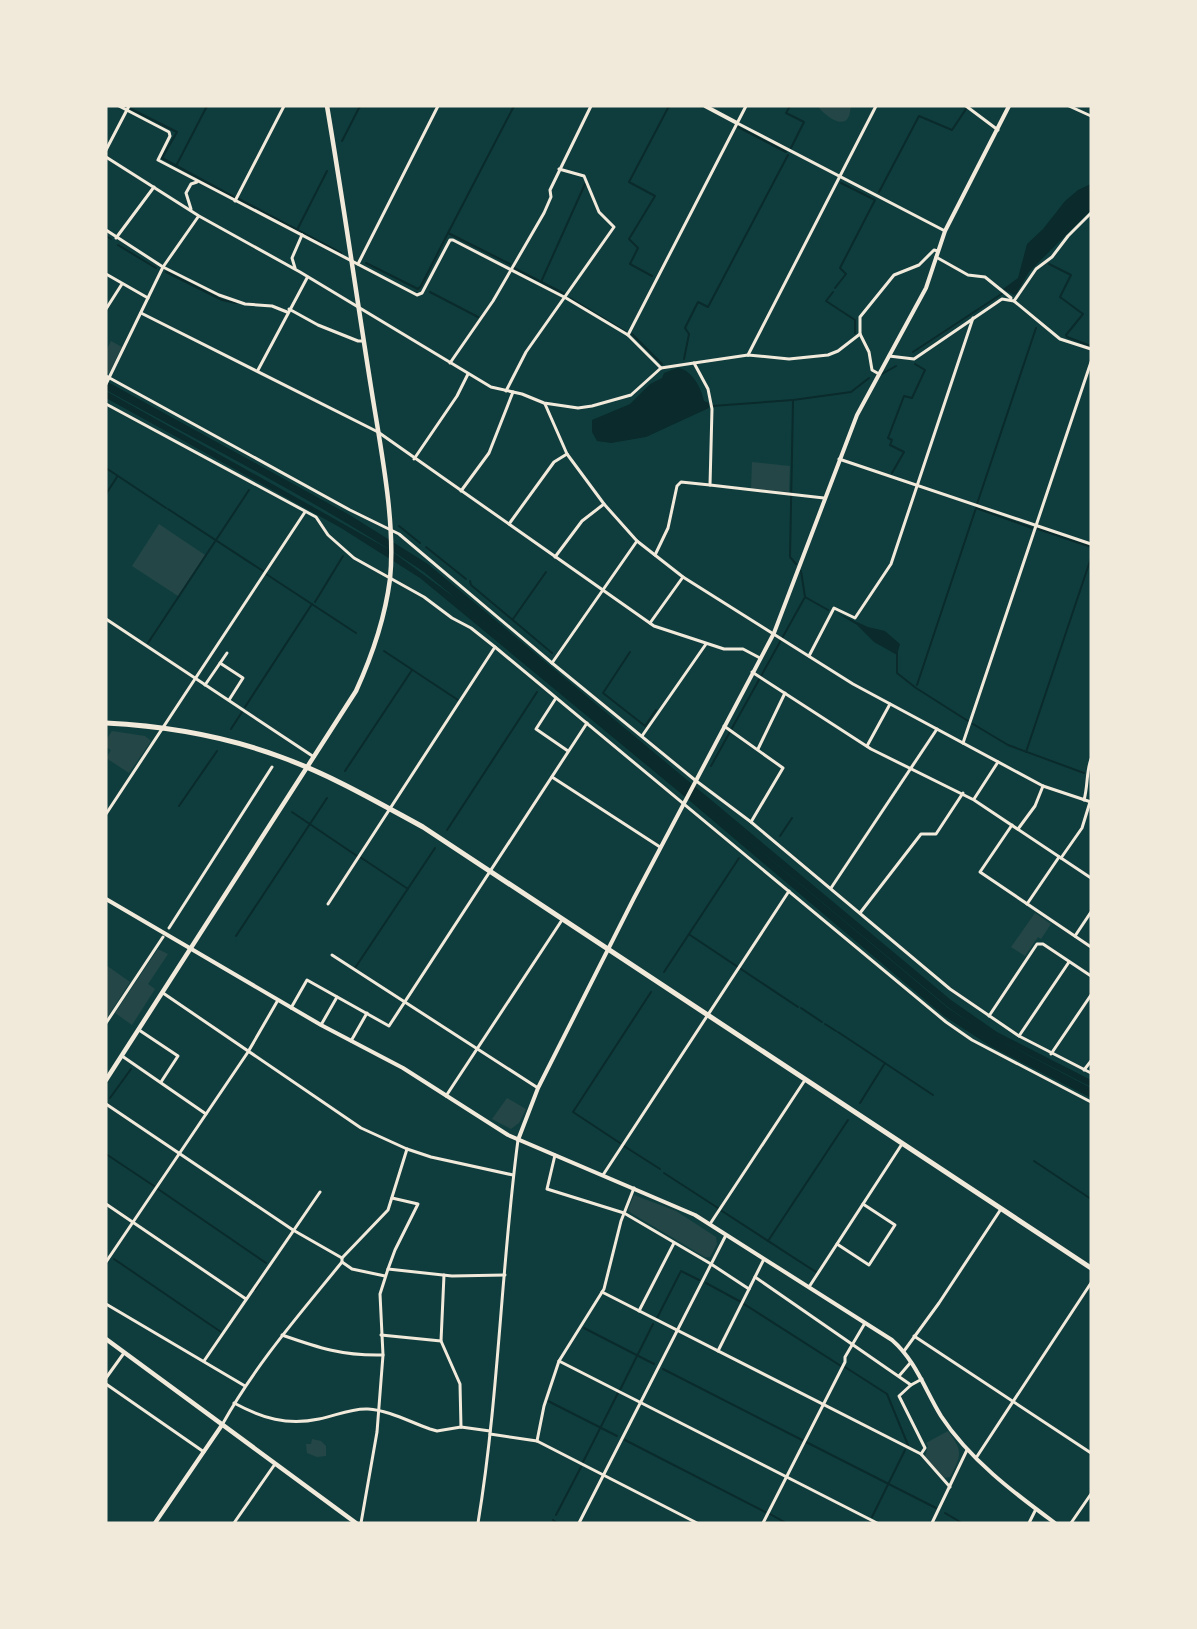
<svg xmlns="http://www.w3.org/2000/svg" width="1197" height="1629" font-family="Georgia,serif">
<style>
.green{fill:#244646}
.water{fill:#0a2a2b;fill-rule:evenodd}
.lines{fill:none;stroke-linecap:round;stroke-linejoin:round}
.stream{stroke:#0a2a2b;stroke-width:2}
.minor{stroke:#f1e9da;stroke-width:3}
.tertiary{stroke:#f1e9da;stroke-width:4}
.secondary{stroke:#f1e9da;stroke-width:4.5}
.trunk{stroke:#f1e9da;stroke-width:5}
</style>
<rect width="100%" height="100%" fill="#0f3d3e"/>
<g class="green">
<path d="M818 106H851C850 110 850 115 848 118 841 129 822 113 818 106Z"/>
<polygon points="111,341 122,347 109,373 107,373 106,351"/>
<polygon points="752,462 790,466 789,492 751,489"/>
<polygon points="159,524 205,555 178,596 132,566"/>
<polygon points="112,731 145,736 151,741 129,773 106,758 111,750 106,747 106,740"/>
<polygon points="1035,913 1051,924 1041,939 1038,937 1025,956 1011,947"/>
<polygon points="158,949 168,954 148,984 155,989 132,1025 115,1013"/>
<polygon points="106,965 130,982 106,1019"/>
<polygon points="507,1098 526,1109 519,1123 511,1129 492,1119"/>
<polygon points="634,1195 676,1211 716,1237 717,1244 710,1257 705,1257 631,1213 628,1210"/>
<path d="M948 1431C963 1452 962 1454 950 1477L944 1478 925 1457 928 1446 926 1443Z"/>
<polygon points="312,1439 321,1441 326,1446 326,1456 317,1457 307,1453 306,1444 311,1444"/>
</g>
<g class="water">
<polygon points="1091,184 1091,210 1029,272 1016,294 1014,295 1003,289 1018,278 1027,244 1043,229 1065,201 1078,190"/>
<path d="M677 368C691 368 702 389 704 401L709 403V408L646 437 611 443 597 441 592 432V420L630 404 650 384 662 378 664 373Z"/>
<path d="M106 381 348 514 428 564 951 1000 997 1032 1091 1080V1087L984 1032 1091 1088V1098L990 1046 944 1016 684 796 420 578 341 528 106 398V391L390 550 454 597 687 790 424 572C323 504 213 449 106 390ZM696 797 949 1008 981 1030 948 1008Z"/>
<polygon points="837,613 868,627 885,631 900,644 897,655 874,642 857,625"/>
</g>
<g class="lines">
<g class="stream">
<polyline points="790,106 786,113 804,122 791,148"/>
<polyline points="131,109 177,132 162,158 234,197"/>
<polyline points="738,127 786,152"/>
<polyline points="342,141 360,106"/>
<polyline points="176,166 207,106"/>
<polyline points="879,192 919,116 952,130 966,109"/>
<polyline points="239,199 341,253"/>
<polyline points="297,230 327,171"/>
<polyline points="448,233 514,106"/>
<polyline points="106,236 111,239"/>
<polyline points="118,245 156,268"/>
<polyline points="366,263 418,289 421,286 448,233 510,264"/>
<polyline points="1049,264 1071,275 1060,297 1083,314 1066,335 1067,337 1091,346"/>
<polyline points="514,268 565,294"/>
<polyline points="166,272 222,300 236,303"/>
<polyline points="652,276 630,264 638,248 629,239 655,196 629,182 669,106"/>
<polyline points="541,282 585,184"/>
<polyline points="835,288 846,274 840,268 875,200 841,183"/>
<polyline points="430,292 478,317"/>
<polyline points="833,292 826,301 855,320 855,333"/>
<polyline points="570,298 626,332"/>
<polyline points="632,334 662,364"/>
<polyline points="913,352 1003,293"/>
<polyline points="684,359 689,334 685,328 698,302 708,307 788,155"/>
<polyline points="882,374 896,366"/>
<polyline points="793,401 790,557 796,564"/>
<polyline points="712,406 793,400 851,392 869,378"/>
<polyline points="106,468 166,508"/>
<polyline points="892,473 904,452 890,445 892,440 888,438 904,396 912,398 925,370 915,364"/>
<polyline points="106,494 117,477"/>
<polyline points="977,504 1036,328"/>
<polyline points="168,509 263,571"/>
<polyline points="399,526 420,543"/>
<polyline points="1038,529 1091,547"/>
<polyline points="426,547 466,579"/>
<polyline points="266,574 356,633"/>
<polyline points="470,581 471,585 552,653"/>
<polyline points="805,597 828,610"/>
<polyline points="315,602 343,556"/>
<polyline points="513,619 546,572"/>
<polyline points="148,643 249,490"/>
<polyline points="384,651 458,700"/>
<polyline points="630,652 603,693 645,726 656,710"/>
<polyline points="897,653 897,673 916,688 968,721"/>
<polyline points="917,685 976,508 1032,528"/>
<polyline points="245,707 312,604"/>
<polyline points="973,724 1008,745 1084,773"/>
<polyline points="231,729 242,712"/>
<polyline points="1026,752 1091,558"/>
<polyline points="711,766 805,597 801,571"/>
<polyline points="345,771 412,670"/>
<polyline points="179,806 217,751"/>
<polyline points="292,812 357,856"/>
<polyline points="447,830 537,692"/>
<polyline points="780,836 792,818"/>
<polyline points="360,857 408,889"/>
<polyline points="690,935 798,1007"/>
<polyline points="236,936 327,798"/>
<polyline points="355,968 435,848"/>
<polyline points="664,972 739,858"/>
<polyline points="801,1008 822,1022"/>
<polyline points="825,1024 836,1031"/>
<polyline points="838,1032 933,1095"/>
<polyline points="110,1098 131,1069"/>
<polyline points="860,1103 885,1063"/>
<polyline points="620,1143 573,1112 651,992"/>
<polyline points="624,1146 660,1169"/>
<polyline points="106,1154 154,1186"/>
<polyline points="1034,1161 1091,1199"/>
<polyline points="664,1173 718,1208"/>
<polyline points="158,1189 266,1263"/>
<polyline points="722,1211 816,1272"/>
<polyline points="768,1241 848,1120"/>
<polyline points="106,1254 107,1254"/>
<polyline points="114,1259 221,1332"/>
<polyline points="706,1283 741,1302"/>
<polyline points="255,1290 260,1283"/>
<polyline points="744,1304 841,1366"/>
<polyline points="657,1318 681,1271 699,1280"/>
<polyline points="584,1328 654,1364"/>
<polyline points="845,1367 887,1394 908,1445"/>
<polyline points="663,1369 802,1440"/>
<polyline points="620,1390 653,1324"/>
<polyline points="548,1401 617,1436"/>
<polyline points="625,1440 765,1512"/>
<polyline points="806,1442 936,1508"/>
<polyline points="583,1462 618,1393"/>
<polyline points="945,1513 962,1523"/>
<polyline points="770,1514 786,1523"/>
<polyline points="556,1515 581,1467"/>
<polyline points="872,1517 905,1450"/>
<polyline points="553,1520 557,1523"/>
<polyline points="868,1523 869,1521"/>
</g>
<g class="minor">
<polyline points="119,106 169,132 170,136 158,160 417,295 422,293 450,240 453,240 566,298 628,335 661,368"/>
<polyline points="966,106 998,130"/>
<polyline points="1069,106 1091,116"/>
<polyline points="737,123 945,231"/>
<polyline points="106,150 129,106"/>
<polyline points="106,157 199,216 300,272 491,387 522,394 544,403 578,408 592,406 631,395 661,368 694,363 708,389 712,409 710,485 824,498"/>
<polyline points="235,201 284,106"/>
<polyline points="191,209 186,193 191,184 197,182"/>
<polyline points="106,230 163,267 219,295 245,304 272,306 287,312"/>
<polyline points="116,238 154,187"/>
<polyline points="936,257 968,275 985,277 1011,298"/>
<polyline points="358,264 438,106"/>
<polyline points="295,268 292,258 302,235"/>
<polyline points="106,274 148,298"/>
<polyline points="1014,301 1036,269 1052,257 1068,236 1091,213"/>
<polyline points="106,309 122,284"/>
<polyline points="289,309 318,325 358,341 364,341"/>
<polyline points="141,313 378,432 654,626 724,649 743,649 760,658"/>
<polyline points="628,335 746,106"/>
<polyline points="748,355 876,106"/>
<polyline points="889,356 914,359 1002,299 1014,301 1060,339 1091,349"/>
<polyline points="450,363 493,301 544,213 551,197 550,190 591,106"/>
<polyline points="694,363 748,355 789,359 828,355 838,351 860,334"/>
<polyline points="258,370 307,278"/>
<polyline points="879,374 872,370 869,352 860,334 860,317 894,275 919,265 934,250 938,251"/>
<polyline points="106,376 350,510 399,534 552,663 695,780 751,822 950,989 1019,1036 1091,1073"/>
<polyline points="106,384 163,267 198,217"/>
<polyline points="506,391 526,352 614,227 599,212 584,176 559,169"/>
<polyline points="106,404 316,517 328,535 354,558 424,597 452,618 471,628 495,647 946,1022 972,1040 1091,1102"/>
<polyline points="545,404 567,454 604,504 637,541 683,577 853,684 1043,786 1091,802"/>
<polyline points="414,459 457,396 468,374"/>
<polyline points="839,459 1091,544"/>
<polyline points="461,491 489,453 513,392"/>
<polyline points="509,524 554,462 567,454"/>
<polyline points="655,555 668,528 677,486 681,482 710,485"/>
<polyline points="555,557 582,521 604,504"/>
<polyline points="106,619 314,757"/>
<polyline points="650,623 683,577"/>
<polyline points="809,656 834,608 855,618 891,564 973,318"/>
<polyline points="220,663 243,678 229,700"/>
<polyline points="552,663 637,541"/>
<polyline points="752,672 871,749 974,800 1091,878"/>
<polyline points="205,685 227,653"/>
<polyline points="556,698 536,729 568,751"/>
<polyline points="724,726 783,768 751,822"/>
<polyline points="642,736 706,644"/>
<polyline points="963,743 1091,362"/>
<polyline points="867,746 890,704"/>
<polyline points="758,749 785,693"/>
<polyline points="552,777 660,847"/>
<polyline points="974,799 998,762"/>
<path d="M1084 800C1088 786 1086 773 1091 759"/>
<polyline points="106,814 305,512"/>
<polyline points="1012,825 980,872 1091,947"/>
<polyline points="1018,829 1035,806 1043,786"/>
<polyline points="1061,858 1082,828 1090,802"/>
<polyline points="831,888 937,729"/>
<polyline points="328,904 495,647"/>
<polyline points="1027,904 1059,857"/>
<polyline points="860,913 921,834 936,834 963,793"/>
<polyline points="169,928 272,767"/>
<polyline points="1075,936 1091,912"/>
<polyline points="332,955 538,1088"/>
<polyline points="163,993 361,1128 407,1149 431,1157 513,1175"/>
<polyline points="291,1008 307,980 389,1026 587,723"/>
<polyline points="989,1016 1037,944 1043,944 1091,976"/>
<polyline points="106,1023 163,937"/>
<polyline points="321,1025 337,997"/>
<polyline points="139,1030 178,1056 161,1082"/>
<polyline points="1019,1036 1069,962"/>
<polyline points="351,1041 367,1013"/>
<polyline points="1051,1054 1091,995"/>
<polyline points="122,1056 206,1114"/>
<polyline points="1084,1070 1091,1061"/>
<polyline points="446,1096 562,920"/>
<polyline points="106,1104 293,1230 342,1258"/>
<polyline points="555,1155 547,1189 624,1213 711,1264 749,1289"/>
<polyline points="603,1175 789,891"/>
<polyline points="106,1204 246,1299"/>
<polyline points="710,1224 805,1080"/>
<polyline points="837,1244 869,1265 895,1225 863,1204"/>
<polyline points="106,1262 248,1052 278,1000"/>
<polyline points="342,1262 352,1269 385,1276"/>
<polyline points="388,1269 395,1250 418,1204 392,1198"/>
<polyline points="444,1275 441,1341 460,1384 461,1427"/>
<polyline points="755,1277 911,1385"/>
<polyline points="809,1287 902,1144"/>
<polyline points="602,1292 921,1454 950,1487"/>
<polyline points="106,1304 245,1386"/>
<polyline points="639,1311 674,1243"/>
<path d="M282 1335C319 1348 343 1356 383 1355"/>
<polyline points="381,1335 441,1341"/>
<polyline points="914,1336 1091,1453"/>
<polyline points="718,1351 764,1259"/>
<polyline points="904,1351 939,1303 1001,1209"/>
<polyline points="204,1361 320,1192"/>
<polyline points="559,1361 877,1523"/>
<polyline points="899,1376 911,1362"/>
<polyline points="106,1378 124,1353"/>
<polyline points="106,1384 204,1452"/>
<path d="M234 1403C262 1418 287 1426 319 1419 335 1416 351 1408 368 1409 388 1410 410 1422 430 1429L437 1431 461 1427 490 1431"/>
<path d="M222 1425C255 1365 299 1315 342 1262V1258L388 1210 407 1149"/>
<polyline points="490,1434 537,1441 697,1523"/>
<polyline points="537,1441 544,1406 559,1361 604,1289 621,1221 634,1188"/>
<polyline points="921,1454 925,1448 899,1396 911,1385 922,1379"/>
<polyline points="976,1458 1091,1283"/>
<polyline points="234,1523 275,1464"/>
<polyline points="361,1523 377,1432 383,1355 380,1294 388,1269 452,1276 505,1275"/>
<path d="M478 1523C499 1396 501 1267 518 1140"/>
<polyline points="579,1523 726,1235"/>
<polyline points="763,1523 845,1362 845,1357 865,1323"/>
<polyline points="932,1523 967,1450"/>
<polyline points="1029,1523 1036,1509"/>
<polyline points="1071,1523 1091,1494"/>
</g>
<g class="tertiary">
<polyline points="705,106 737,123"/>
<path d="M106 899 321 1025 403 1068 508 1135 695 1215 892 1340C916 1361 925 1390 941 1416 969 1459 1014 1493 1055 1523"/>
<polyline points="518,1140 538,1088 634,898 774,633 857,415 926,288 945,231 1009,106"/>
<polyline points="155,1523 222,1425"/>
</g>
<g class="secondary">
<path d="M106 1080 356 691C372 656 385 618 390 579 396 522 380 445 371 387 356 293 343 200 327 106"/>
<polyline points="106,1339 356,1523"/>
</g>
<path class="trunk" d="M106 723C166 726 225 736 281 757 331 775 377 802 423 827L1091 1268"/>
</g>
<rect width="1197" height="1629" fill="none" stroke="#f1e9da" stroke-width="215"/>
</svg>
